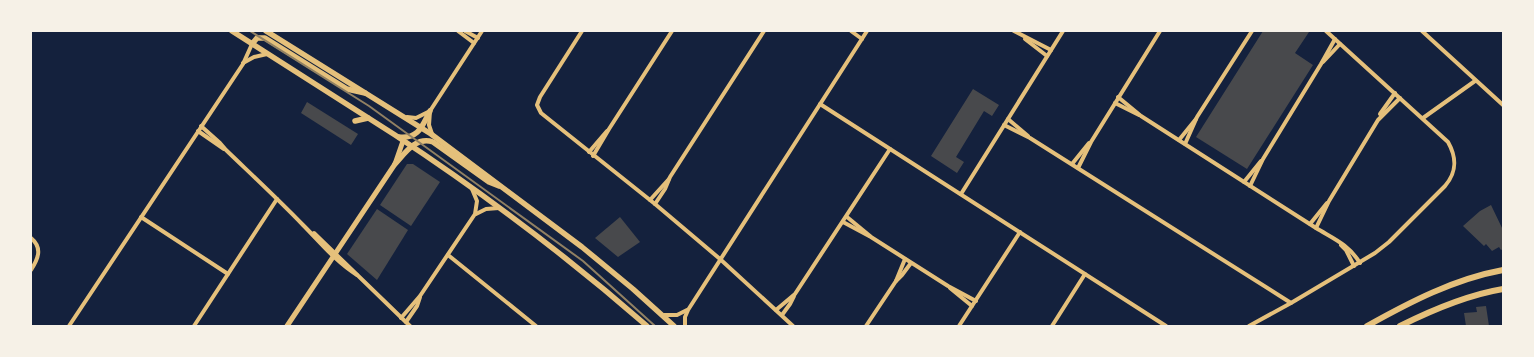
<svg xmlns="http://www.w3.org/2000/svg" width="1534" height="357" font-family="Mulish,sans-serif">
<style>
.building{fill:#48494c}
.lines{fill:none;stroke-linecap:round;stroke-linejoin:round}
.minor{stroke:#e5c07b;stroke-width:4}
.tertiary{stroke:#e5c07b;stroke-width:5}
.secondary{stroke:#e5c07b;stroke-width:5.5}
.primary{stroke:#e5c07b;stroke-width:6}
.rail{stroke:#918062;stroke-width:2}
</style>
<rect width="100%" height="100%" fill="#14213d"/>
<g class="building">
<polygon points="1263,31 1308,31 1309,32 1295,53 1313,65 1247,169 1196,137"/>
<polygon points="973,89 999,105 992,116 984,111 956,157 964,162 957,173 931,156"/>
<polygon points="307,102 358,134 351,145 301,113"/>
<polygon points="407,164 413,164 440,182 411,226 380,205"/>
<polygon points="1491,205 1503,230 1503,249 1501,250 1499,247 1492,251 1486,244 1484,246 1463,226 1480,211"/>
<polygon points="377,209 408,230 377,280 347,254"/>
<polygon points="620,217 640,242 618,257 595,238"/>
<polygon points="1486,306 1489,326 1466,326 1464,313 1477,312 1476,307"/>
</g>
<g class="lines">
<g class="minor">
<polyline points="458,31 474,43"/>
<polyline points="465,31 478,38"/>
<polyline points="582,31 540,97 537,105 541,113 655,204 720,259 793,326"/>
<polyline points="851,31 862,39"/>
<polyline points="1014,31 1051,50"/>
<polyline points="1422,31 1503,105"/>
<polyline points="1025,39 1047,56"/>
<polyline points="1323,62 1340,44"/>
<polyline points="243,63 254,57 267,54"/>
<path d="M1118 97 1141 116 1316 228C1334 239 1348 244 1360 263"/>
<polyline points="1115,103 1139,115"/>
<polyline points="820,104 1166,326"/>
<polyline points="1380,114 1395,93"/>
<polyline points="407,117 416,118 428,112"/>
<polyline points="1423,118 1475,81"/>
<polyline points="1008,119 1028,136"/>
<polyline points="1004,125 1030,138 1291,303"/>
<path d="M201 126 220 143 226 150C252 175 278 199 303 225 320 242 336 262 357 275"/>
<polyline points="198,131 224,149"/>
<polyline points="432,134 429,125 430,111 482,31"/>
<polyline points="1179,140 1196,119"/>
<polyline points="1185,144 1197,117 1252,31"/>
<polyline points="589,152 607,131"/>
<polyline points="593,156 609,129 672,31"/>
<polyline points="1072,164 1089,143"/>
<polyline points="1078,168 1091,142 1160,31"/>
<polyline points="1244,182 1261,161"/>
<polyline points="1250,186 1263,159 1321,64 1335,39"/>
<polyline points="961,194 1063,31"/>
<polyline points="650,200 669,179"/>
<polyline points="655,204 665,189 670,177 764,31"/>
<polyline points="476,214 486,209 499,208"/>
<polyline points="141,217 228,274"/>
<polyline points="847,217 870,236"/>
<polyline points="843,222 871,237 948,286 976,301"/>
<polyline points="1310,224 1327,203"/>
<polyline points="1316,228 1329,201 1378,120 1400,98"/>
<polyline points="314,233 410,326"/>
<path d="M31 238C43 248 38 259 31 270"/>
<polyline points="1341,245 1346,250 1354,266"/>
<polyline points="448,255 536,326"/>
<polyline points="896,281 905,259"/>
<polyline points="950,288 972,306"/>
<polyline points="776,310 795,294 890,149"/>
<polyline points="664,315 677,315 687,310"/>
<polyline points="782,315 790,304 794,296"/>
<polyline points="401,318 420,296 475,214 477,201 472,189"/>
<polyline points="406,322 417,306 420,297"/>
<polyline points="69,326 243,64 252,44"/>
<polyline points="194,326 277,199"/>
<polyline points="685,326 685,317 688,310 867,31"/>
<polyline points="866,326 896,281 902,275 911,263"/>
<polyline points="959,326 1020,232"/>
<polyline points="1052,326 1085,274"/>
<path d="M1249 326 1291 303 1375 253 1389 242 1445 186C1457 172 1457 158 1448 142L1326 31"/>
</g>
<polyline class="tertiary" points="287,326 395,164 403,141"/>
<g class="secondary">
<path d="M232 31C286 66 341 100 395 135 483 193 568 257 647 326"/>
<polyline points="266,31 431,134 582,247 633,289 674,326"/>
<polyline points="252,44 257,38 265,38 347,89 365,93"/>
<polyline points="355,121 368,118"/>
<path d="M399 137C419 139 422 126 430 111"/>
<path d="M395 164C405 153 416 136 433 142L489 182 499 186"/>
</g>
<g class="primary">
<path d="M1367 326C1410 302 1454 279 1503 270"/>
<path d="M1400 326C1432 310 1467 295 1503 289"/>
</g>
<polyline class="rail" points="250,31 369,106 583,261 655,326"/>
</g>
<rect width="1534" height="357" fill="none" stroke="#f6f1e7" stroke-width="64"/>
</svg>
